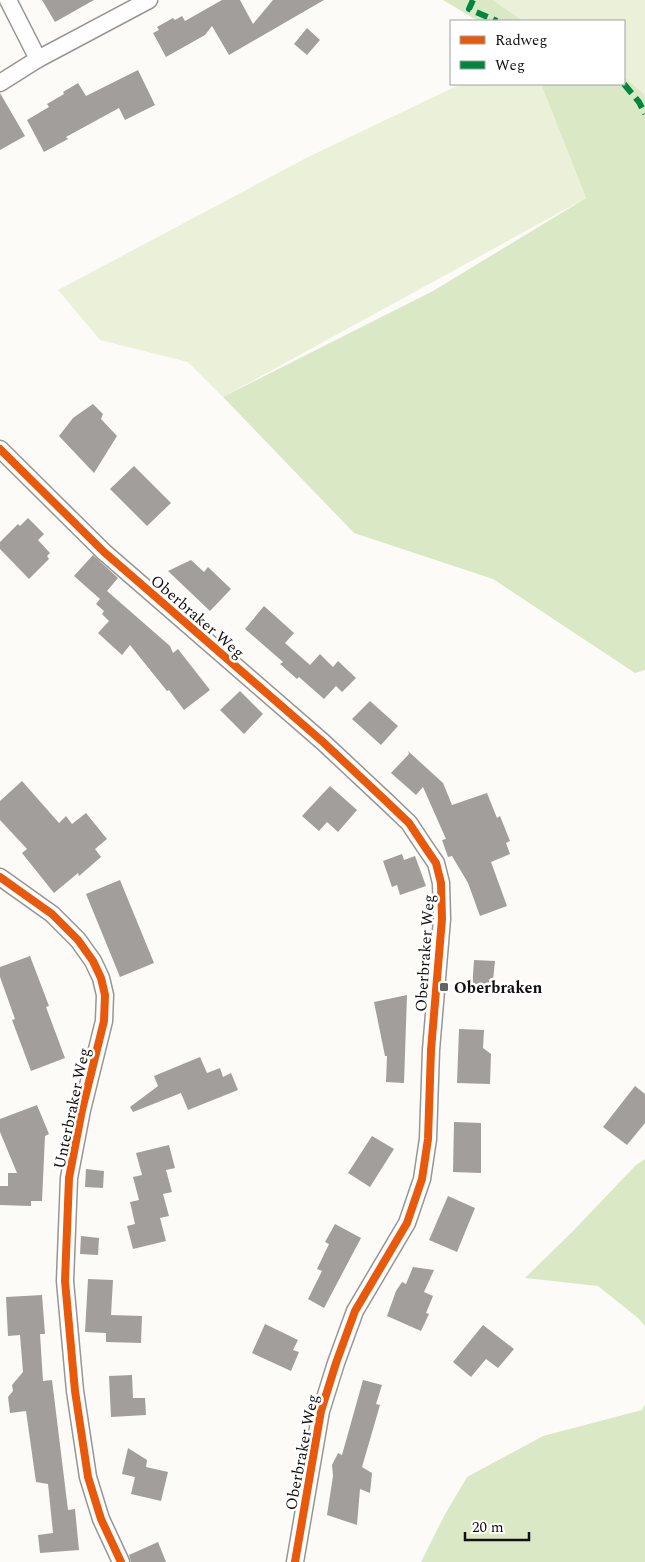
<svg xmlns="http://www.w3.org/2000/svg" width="645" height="1562" font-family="Spectral,serif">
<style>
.green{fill:#eaf1d8}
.forest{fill:#dbe8c6}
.building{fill:#a19e9c}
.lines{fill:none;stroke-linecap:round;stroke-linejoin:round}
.minor-casing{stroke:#979695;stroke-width:19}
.minor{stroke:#fffefe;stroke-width:16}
.quiet{stroke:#00873e;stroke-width:6;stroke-dasharray:12 6;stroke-linecap:butt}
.cycleway-casing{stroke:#fff;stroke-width:11}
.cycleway{stroke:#e8590c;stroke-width:8}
.poi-dot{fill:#646362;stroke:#fff;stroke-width:2}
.labels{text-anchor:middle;stroke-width:5;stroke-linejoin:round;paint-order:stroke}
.street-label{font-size:16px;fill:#111;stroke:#fff}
.poi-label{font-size:16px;font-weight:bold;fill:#111;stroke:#fff;text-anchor:start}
</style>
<rect width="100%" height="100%" fill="#fdfbf7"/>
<g class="green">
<polygon points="493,0 645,0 645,98 643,93 624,77 624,21 523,21"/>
<polygon points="461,84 541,84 586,198 223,397 188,362 100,340 58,290 310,156"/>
</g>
<g class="forest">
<polygon points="443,0 493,0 523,21 478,21"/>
<polygon points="624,77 643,93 645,98 645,670 635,673 493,579 354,533 223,397 433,291 586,198 541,84 624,84"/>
<polygon points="645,1159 645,1326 638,1318 598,1286 525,1278 573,1231 636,1165"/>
<polygon points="645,1404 645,1562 421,1562 444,1516 467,1477 543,1436 642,1410"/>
</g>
<g class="building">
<polygon points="42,0 94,0 55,22"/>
<polygon points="222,0 240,0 253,24 273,0 324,0 229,55 212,26 205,35 166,57 153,33 159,30 157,27 173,18 175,20 182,16 185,21"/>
<polygon points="307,28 320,40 307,55 294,44"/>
<polygon points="138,70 155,105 125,120 119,108 66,137 68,139 44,152 27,120 49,107 47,104 64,94 63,92 78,83 86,96"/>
<polygon points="0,93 25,136 0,150"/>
<polygon points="93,404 103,414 101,419 117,436 94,473 59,436 73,418"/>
<polygon points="134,466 171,503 147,526 110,489"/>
<polygon points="28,518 44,534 38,540 50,553 47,556 49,559 29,579 0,549 0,542 18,524 20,526"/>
<polygon points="93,555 118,578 107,591 170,646 173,653 178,649 210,690 184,710 169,690 167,691 130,645 122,655 98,633 109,621 102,614 104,611 96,604 100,599 74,576"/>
<polygon points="191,560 204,572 208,567 231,589 210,611 168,571"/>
<polygon points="264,606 294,633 285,643 310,665 320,654 333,667 338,661 356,678 342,692 336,686 324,699 299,677 297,679 280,664 283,662 245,629"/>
<polygon points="240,691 263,714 244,734 220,710"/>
<polygon points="370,701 398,726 381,745 352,719"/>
<polygon points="408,751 443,783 452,805 487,793 497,818 500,816 510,841 506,843 510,854 491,862 507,906 480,916 468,883 452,856 448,857 442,840 446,839 423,787 416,795 391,773 409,754"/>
<polygon points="22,781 59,823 66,816 72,824 86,813 107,839 95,849 101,857 79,876 78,873 54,893 22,853 27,849 0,820 0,801"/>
<polygon points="330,786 357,810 338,832 327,822 319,831 302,816"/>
<polygon points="402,854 404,860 415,856 426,886 400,895 397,885 392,887 383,861"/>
<polygon points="120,880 154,963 120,977 86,894"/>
<polygon points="30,956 49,1006 46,1007 65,1058 31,1071 12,1020 15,1019 0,977 0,967"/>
<polygon points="474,960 495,961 492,991 472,990"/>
<polygon points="407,995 404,1083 386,1082 387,1056 385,1056 374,1002"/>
<polygon points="459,1029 484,1030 483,1048 491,1054 490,1084 457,1083"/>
<polygon points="200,1057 207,1073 220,1068 223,1077 231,1073 238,1090 188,1110 181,1093 133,1112 130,1107 158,1086 154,1076"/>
<polygon points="635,1086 645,1094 645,1123 627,1145 603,1127"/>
<polygon points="37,1105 49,1134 45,1136 42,1201 31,1201 31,1206 0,1205 0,1186 8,1186 8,1173 17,1173 0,1132 0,1119"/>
<polygon points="454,1122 481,1123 481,1173 453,1172"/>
<polygon points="372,1136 394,1149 370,1187 348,1173"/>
<polygon points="169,1145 175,1168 166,1170 172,1192 163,1194 169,1216 160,1218 166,1241 133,1249 127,1226 135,1224 130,1202 139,1200 133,1177 142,1175 136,1153"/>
<polygon points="86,1169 104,1171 103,1188 85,1187"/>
<polygon points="448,1196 475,1208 457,1252 429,1240"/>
<polygon points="335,1224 361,1238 324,1308 308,1299 322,1271 317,1269 329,1244 325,1242"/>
<polygon points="81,1236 99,1238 98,1255 80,1254"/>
<polygon points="413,1267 434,1270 424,1292 433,1296 426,1313 429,1314 421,1331 387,1316 396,1291 402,1282 406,1284"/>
<polygon points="88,1279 113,1280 111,1315 142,1316 141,1343 106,1342 106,1333 85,1332"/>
<polygon points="42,1295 45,1334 40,1334 43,1381 52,1380 68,1510 75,1509 79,1550 40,1553 38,1535 53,1533 48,1484 36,1482 26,1411 10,1413 8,1397 13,1391 12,1385 23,1372 20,1335 8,1336 6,1297"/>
<polygon points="265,1324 298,1340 293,1350 299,1352 291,1371 252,1353"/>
<polygon points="483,1325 514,1349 498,1368 486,1359 471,1377 453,1362"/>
<polygon points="132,1375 133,1398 145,1398 146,1415 111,1417 109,1376"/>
<polygon points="363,1380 382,1385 376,1404 380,1405 362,1467 372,1473 370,1493 360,1489 357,1525 327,1515 333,1476 332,1465 338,1453 342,1455"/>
<polygon points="128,1448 147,1460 146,1467 168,1472 161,1501 131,1494 135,1477 122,1474"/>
<polygon points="158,1542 166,1562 131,1562 129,1555"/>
</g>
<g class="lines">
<defs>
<g id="minor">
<polyline points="8,0 38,59"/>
<polyline points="0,83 38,59 149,0"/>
<polyline points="0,449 104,552 323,742 386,801 409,823 427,850 436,863 441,883 442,919 431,1050 428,1139 422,1179 407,1223 355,1311 336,1363 321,1411 295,1562"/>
<polyline points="0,877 52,914 78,940 93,961 101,978 105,995 104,1021 82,1110 69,1178 65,1281 75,1391 88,1477 101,1519 121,1562"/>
</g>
</defs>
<use href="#minor" class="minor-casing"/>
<use href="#minor" class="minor"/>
<g class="quiet">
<polyline points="473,0 469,9 497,21"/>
<polyline points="624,84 639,102 645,114"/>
</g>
<defs>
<g id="cycleway">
<polyline points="0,449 104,552 323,742 386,801 409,823 427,850 436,863 441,883 442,919 431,1050 428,1139 422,1179 407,1223 355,1311 336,1363 321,1411 295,1562"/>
<polyline points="0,877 52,914 78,940 93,961 101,978 105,995 104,1021 82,1110 69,1178 65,1281 75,1391 88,1477 101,1519 121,1562"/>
</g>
</defs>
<use href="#cycleway" class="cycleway-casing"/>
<use href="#cycleway" class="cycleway"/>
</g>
<rect class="poi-dot" x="439" y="982" width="10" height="10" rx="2.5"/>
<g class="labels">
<g class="street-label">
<text transform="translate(198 616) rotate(41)" y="6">Oberbraker Weg</text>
<text transform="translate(424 953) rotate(-86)" y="6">Oberbraker Weg</text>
<text transform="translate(71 1108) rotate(-78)" y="6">Unterbraker Weg</text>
<text transform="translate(301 1452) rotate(-79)" y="6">Oberbraker Weg</text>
</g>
<g class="poi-label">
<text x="454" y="993">Oberbraken</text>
</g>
</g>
<rect x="450" y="20" width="175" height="65" fill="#ffffff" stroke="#a0a0a0"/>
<rect x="460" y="36" width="25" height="8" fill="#e8590c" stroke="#a0a0a0"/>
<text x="495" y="45" font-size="15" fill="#111111">Radweg</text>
<rect x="460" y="61" width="25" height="8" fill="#00873e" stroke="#a0a0a0"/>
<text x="495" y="70" font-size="15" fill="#111111">Weg</text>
<path d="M465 1532v8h64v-8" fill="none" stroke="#111111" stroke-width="2.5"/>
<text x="472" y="1532" font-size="15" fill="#111111" stroke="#ffffff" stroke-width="4" paint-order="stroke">20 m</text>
</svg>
